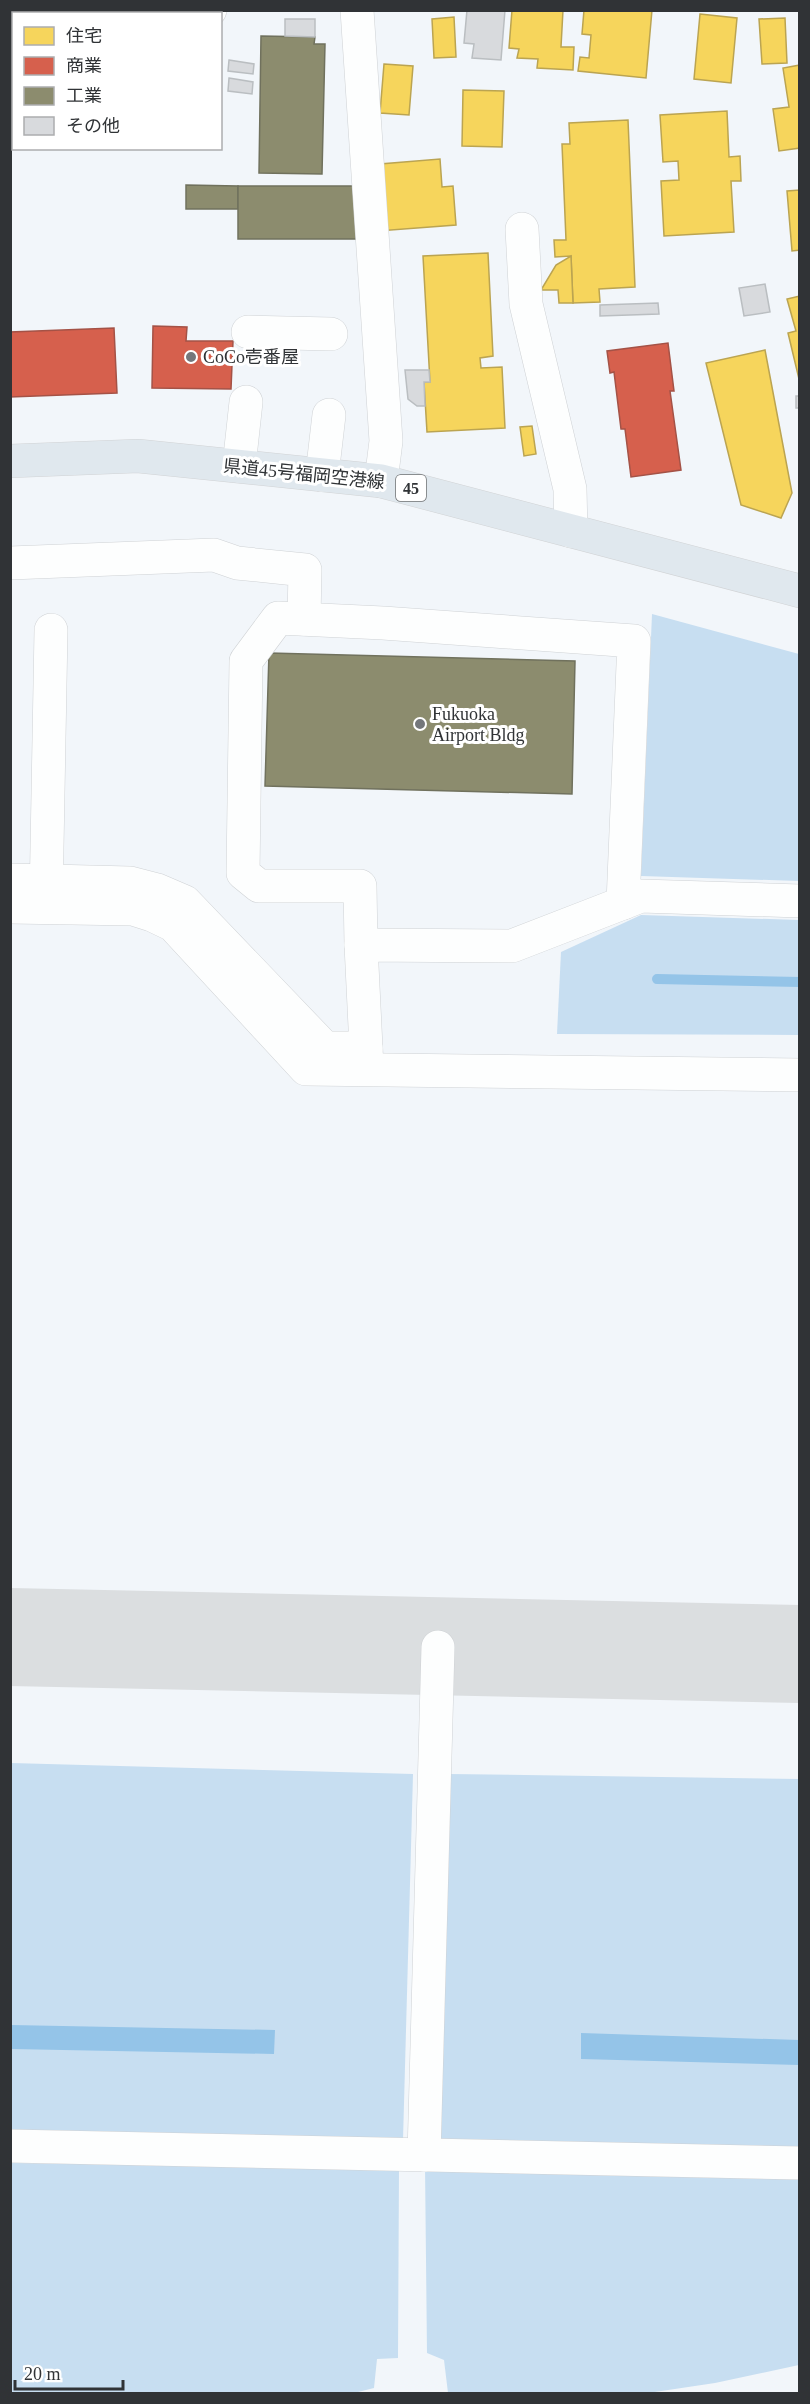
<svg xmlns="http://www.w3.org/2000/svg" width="810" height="2404" font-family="'Times New Roman','Noto Sans JP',serif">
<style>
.green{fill:#c7def1}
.water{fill:#94c4e8}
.homes{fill:#f6d55c;stroke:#bba451;stroke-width:1.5}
.shops{fill:#d6604d;stroke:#a45246;stroke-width:1.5}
.industry{fill:#8c8c6e;stroke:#70715d;stroke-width:1.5}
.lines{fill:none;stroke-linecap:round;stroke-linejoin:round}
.stream{stroke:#94c4e8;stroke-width:10}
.taxiway{stroke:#dbdee0;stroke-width:98}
.building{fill:#d8dadd;stroke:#babec1;stroke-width:1.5}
.minor-casing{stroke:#cfd2d5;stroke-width:34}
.major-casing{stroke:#d1d3d5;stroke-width:34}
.minor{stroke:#fdfefe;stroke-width:33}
.major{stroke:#e0e8ee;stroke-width:33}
.poi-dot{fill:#74777b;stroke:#fff;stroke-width:2}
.labels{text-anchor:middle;stroke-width:6;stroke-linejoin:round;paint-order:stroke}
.shield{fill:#fff;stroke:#6e7072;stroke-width:1.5}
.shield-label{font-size:16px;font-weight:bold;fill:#303336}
.poi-label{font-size:18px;fill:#303336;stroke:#fff;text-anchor:start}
.street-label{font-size:18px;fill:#303336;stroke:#fff}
</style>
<rect width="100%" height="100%" fill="#f2f6fa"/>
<g class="green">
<polygon points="652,614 799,654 799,881 641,876"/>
<polygon points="641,915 799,920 799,1035 557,1034 561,952"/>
<polygon points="11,1763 413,1774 403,2140 11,2133"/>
<polygon points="449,1774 799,1779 799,2149 434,2139"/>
<polygon points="11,2163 399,2168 398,2358 377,2359 374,2388 350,2394 11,2394"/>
<polygon points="425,2165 799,2174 799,2365 715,2383 648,2393 448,2393 444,2360 427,2353"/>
</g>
<g class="water">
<polygon points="11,2025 275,2030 274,2054 11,2049"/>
<polygon points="581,2033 799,2040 799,2065 581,2059"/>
</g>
<g class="homes">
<polygon points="512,10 563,10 561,47 574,47 573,70 537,68 538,59 517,58 519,49 509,48"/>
<polygon points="584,10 652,10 646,78 578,71 580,57 589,58 591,35 582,34"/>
<polygon points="700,14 737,18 731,83 694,79"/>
<polygon points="454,17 456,57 434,58 432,19"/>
<polygon points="785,18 787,63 762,64 759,19"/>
<polygon points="384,64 413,66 409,115 380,113"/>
<polygon points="800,65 800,148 779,151 773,109 789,107 783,68"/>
<polygon points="463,90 504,91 502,147 462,146"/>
<polygon points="727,111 729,157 740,156 741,181 731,181 734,232 664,236 661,181 679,180 678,161 663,162 660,115"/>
<polygon points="628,120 635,287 599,289 600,302 573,303 571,256 555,257 554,240 566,240 562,144 570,144 569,123"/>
<polygon points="440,159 442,187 453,186 456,225 378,231 380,164"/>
<polygon points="800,190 800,250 792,251 787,191"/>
<polygon points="488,253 493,356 480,358 481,368 502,367 505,428 427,432 424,382 430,382 423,256"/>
<polygon points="571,256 573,303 559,303 558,290 541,290 556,265"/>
<polygon points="800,296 800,379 799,379 788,333 796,331 787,299"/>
<polygon points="765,350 792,493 781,518 741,505 706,363"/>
<polygon points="532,426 536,454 524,456 520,427"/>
</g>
<g class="shops">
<polygon points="10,10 77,10 77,14 14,14 14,27 10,28"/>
<polygon points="153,326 187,327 186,341 233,341 231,389 152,388"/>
<polygon points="114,328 117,393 10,397 10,332"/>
<polygon points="668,343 674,391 670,391 681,470 631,477 625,429 621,429 614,372 610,373 607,351"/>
</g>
<g class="industry">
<polygon points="261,36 315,37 314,44 325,44 322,174 259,173"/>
<polygon points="186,185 238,186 238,209 186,209"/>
<polygon points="238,186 357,186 356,239 238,239"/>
<polygon points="269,653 575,661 572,794 265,786"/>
</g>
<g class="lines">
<polyline class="stream" points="657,979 800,982"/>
<polyline class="taxiway" points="10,1637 800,1654"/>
</g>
<g class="building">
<polygon points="467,10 505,10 501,60 472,58 474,44 464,43"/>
<polygon points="285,19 315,19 315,37 285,36"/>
<polygon points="229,60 254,64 253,74 228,71"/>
<polygon points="229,78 253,82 252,94 228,91"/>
<polygon points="765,284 770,312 744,316 739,288"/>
<polygon points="658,303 659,314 600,316 600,305"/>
<polygon points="405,370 429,370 430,382 424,382 425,406 417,406 408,399"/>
<rect x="796" y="396" width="4" height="12"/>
</g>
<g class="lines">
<defs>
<g id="minor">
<polyline points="357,10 386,441 381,481"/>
<polyline points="200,14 210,10"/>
<polyline points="10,54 14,53"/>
<polyline points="522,229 526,304 570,489 571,531"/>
<polyline points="248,332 331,334"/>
<polyline points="239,466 246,402"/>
<polyline points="322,475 329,415"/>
<polyline points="10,563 214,555 237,563 305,570 304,619"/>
<polyline points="10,880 130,883 157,890 185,902 325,1048 366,1048"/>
<polyline points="46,902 51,630"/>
<polyline points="10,907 133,909 152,915 173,925 306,1069 800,1075"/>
<polyline points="361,945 360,886 259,886 243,873 246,661 278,618 383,623 634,641 623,903"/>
<polyline points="367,1068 361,945 512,946 641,896 800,901"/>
<polyline points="10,2146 800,2163"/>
<polyline points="424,2155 438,1647"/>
</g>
<polyline id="major" points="10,461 138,456 381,481 800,591"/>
</defs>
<use href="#minor" class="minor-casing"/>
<use href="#major" class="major-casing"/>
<use href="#minor" class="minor"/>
<use href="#major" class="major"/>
</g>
<g class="poi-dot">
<circle cx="191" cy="357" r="6"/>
<circle cx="420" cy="724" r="6"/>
</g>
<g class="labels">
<rect class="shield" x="396" y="475" width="30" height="26" rx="4.5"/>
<g class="shield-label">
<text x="411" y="494">45</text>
</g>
<g class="poi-label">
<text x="203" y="363">CoCo壱番屋</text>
<text x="432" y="720">Fukuoka<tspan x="432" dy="21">Airport Bldg</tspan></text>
</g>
<g class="street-label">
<text transform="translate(304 474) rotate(6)" y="6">県道45号福岡空港線</text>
</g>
</g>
<rect width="810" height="2404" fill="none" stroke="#303336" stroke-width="24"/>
<rect x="12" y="12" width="210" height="138" fill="#ffffff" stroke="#acadaf" stroke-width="1.5"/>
<rect x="24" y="27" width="30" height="18" fill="#f6d55c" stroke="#acadaf" stroke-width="1.5"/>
<text x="66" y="42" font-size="18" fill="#303336">住宅</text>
<rect x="24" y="57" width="30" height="18" fill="#d6604d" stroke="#acadaf" stroke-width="1.5"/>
<text x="66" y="72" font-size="18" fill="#303336">商業</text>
<rect x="24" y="87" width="30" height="18" fill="#8c8c6e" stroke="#acadaf" stroke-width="1.5"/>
<text x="66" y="102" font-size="18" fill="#303336">工業</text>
<rect x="24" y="117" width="30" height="18" fill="#d8dadd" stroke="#acadaf" stroke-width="1.5"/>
<text x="66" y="132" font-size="18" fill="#303336">その他</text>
<path d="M15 2380v9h108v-9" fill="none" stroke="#303336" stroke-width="3"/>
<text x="24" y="2380" font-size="18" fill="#303336" stroke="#ffffff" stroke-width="4.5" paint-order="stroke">20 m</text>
</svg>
